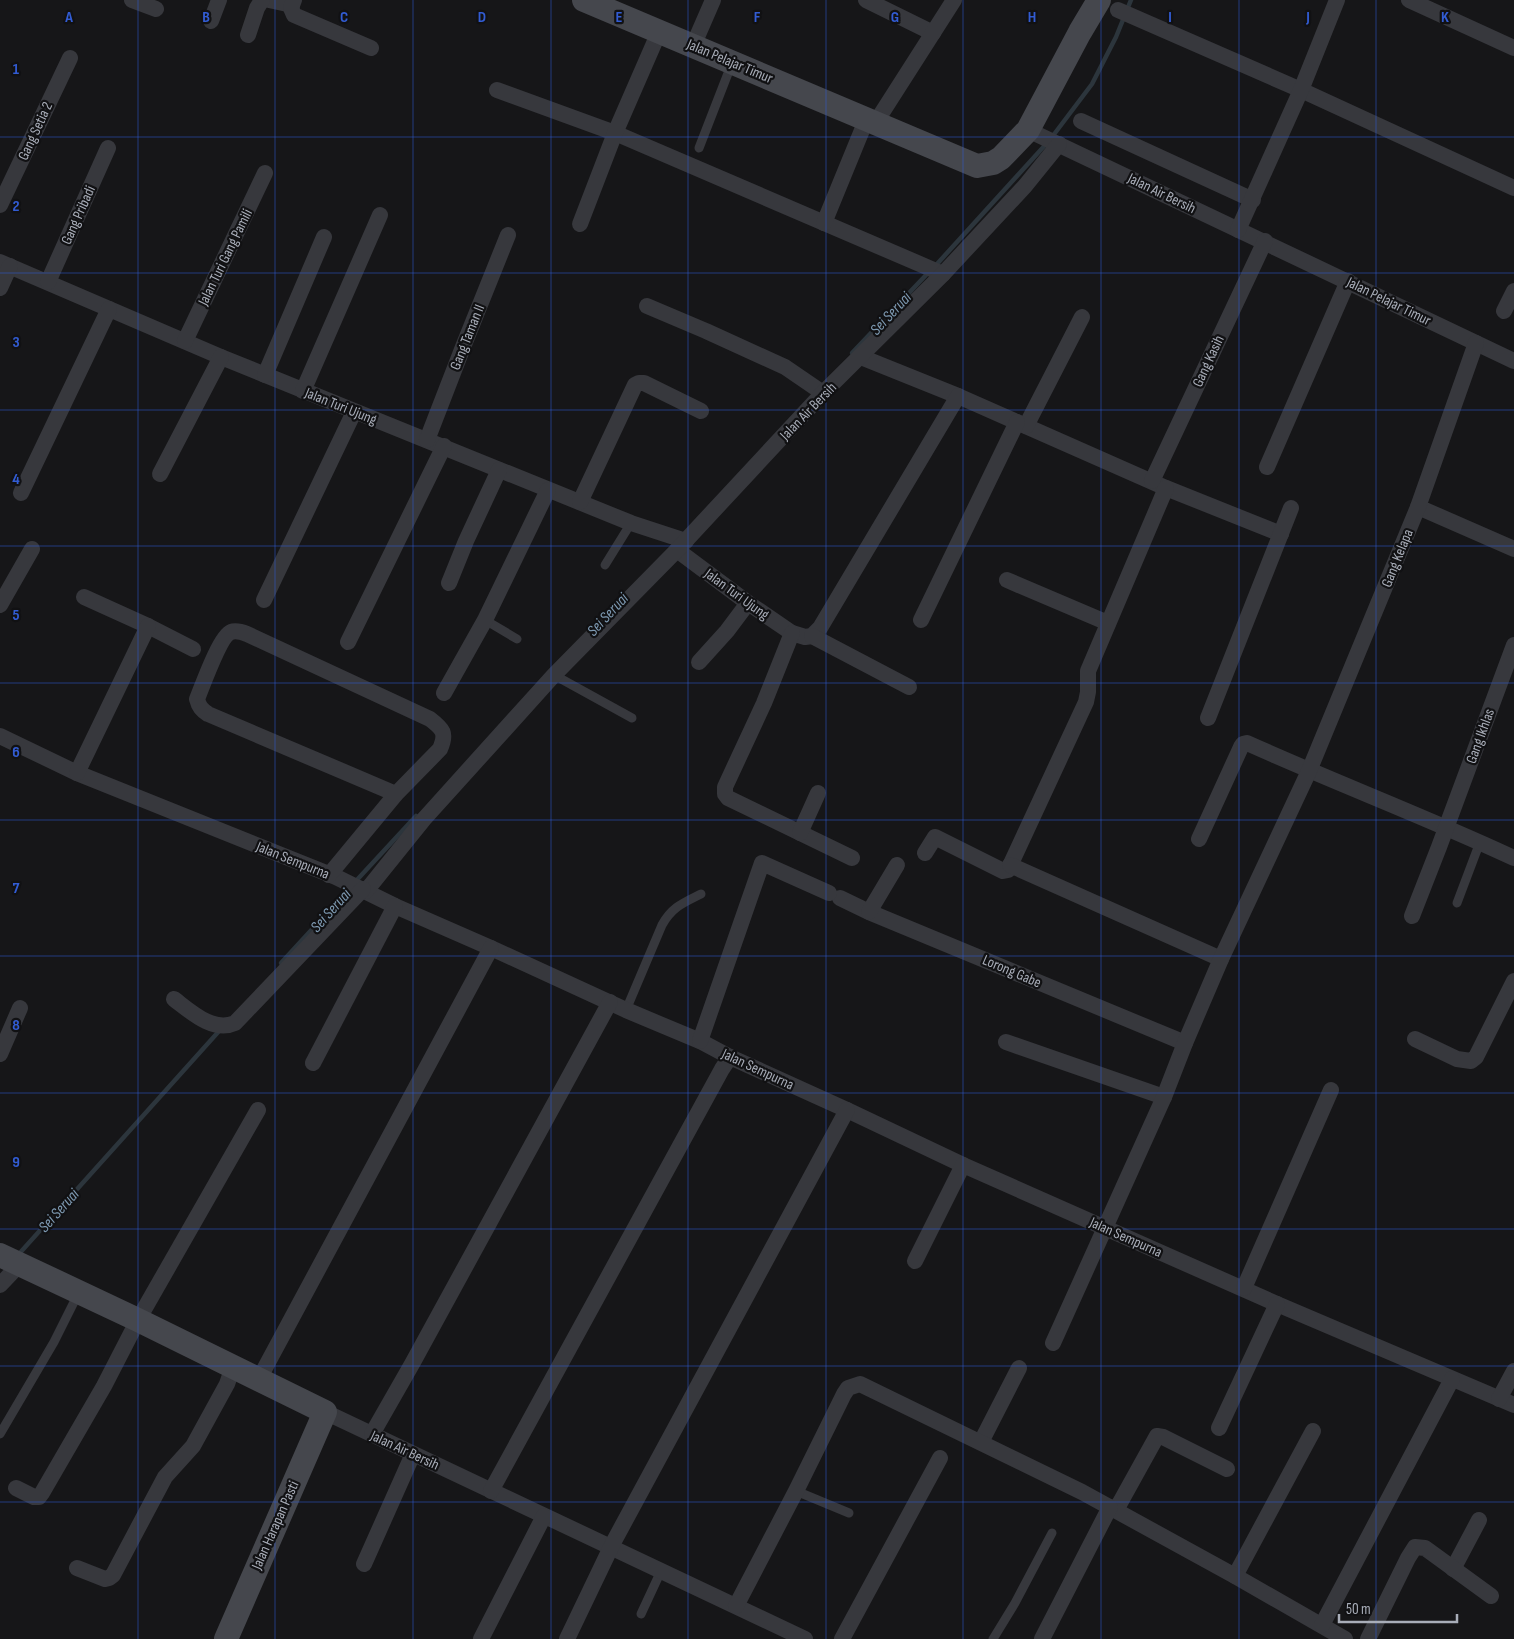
<svg xmlns="http://www.w3.org/2000/svg" width="1514" height="1639" font-family="'Sofia Sans Condensed',sans-serif">
<style>
.lines{fill:none;stroke-linecap:round;stroke-linejoin:round}
.stream{stroke:#2c353c;stroke-width:4.5}
.lane{stroke:#37383d;stroke-width:9}
.street{stroke:#37383d;stroke-width:16}
.secondary{stroke:#45474d;stroke-width:24}
.grid{fill:none;stroke:#325cd3;stroke-width:1;stroke-opacity:0.55}
.labels{text-anchor:middle;stroke-width:4.5;stroke-linejoin:round;paint-order:stroke}
.street-label{font-size:15px;fill:#a8adb8;stroke:#111113}
.water-label{font-size:16px;font-style:italic;fill:#7f9bb3;stroke:#111113}
.grid-label{font-size:16px;text-anchor:middle;font-weight:bold;fill:#325cd3;stroke:#111113;stroke-width:4.5;stroke-linejoin:round;paint-order:stroke}
</style>
<rect width="100%" height="100%" fill="#161618"/>
<g class="lines">
<g class="stream">
<polyline points="1052,137 1092,84 1116,37 1131,0"/>
<polyline points="937,264 1047,143"/>
<polyline points="852,353 927,274"/>
<polyline points="355,882 416,816"/>
<polyline points="281,963 350,888"/>
<polyline points="18,1255 220,1030"/>
</g>
<g class="lane">
<polyline points="699,148 732,63"/>
<polyline points="605,565 631,523"/>
<polyline points="485,620 517,639"/>
<polyline points="554,675 632,718"/>
<polyline points="1457,903 1480,842"/>
<path d="M626 1010 662 925C672 907 683 903 701 894"/>
<polyline points="0,1434 54,1342 79,1292"/>
<polyline points="796,1491 849,1513"/>
<polyline points="641,1614 661,1571"/>
<polyline points="993,1639 1015,1603 1052,1533"/>
</g>
<g class="street">
<polyline points="132,0 156,9"/>
<polyline points="269,0 292,5"/>
<polyline points="294,0 291,8 294,15 371,48"/>
<polyline points="866,0 933,33"/>
<polyline points="1409,0 1514,48"/>
<polyline points="1118,10 1301,90 1514,188"/>
<polyline points="211,21 219,0"/>
<polyline points="248,35 257,8 262,0"/>
<polyline points="693,46 713,0"/>
<polyline points="497,90 615,133 943,274"/>
<polyline points="1081,121 1253,200"/>
<polyline points="876,122 954,0"/>
<polyline points="1028,130 1514,361"/>
<polyline points="0,205 70,58"/>
<polyline points="824,223 867,118"/>
<polyline points="580,224 615,133 659,32"/>
<polyline points="1238,230 1301,90 1337,0"/>
<polyline points="0,262 221,357 631,523 686,541"/>
<polyline points="48,282 108,148"/>
<polyline points="0,288 10,266"/>
<polyline points="647,306 706,331 785,367 823,393"/>
<polyline points="1504,311 1514,291"/>
<polyline points="185,341 265,173"/>
<polyline points="861,357 958,396 1166,488 1281,534"/>
<polyline points="265,375 324,237"/>
<polyline points="303,391 380,215"/>
<polyline points="1026,426 1082,317"/>
<polyline points="427,440 463,347 508,235"/>
<polyline points="1267,467 1348,281"/>
<polyline points="160,474 221,357"/>
<polyline points="1152,481 1265,241"/>
<polyline points="21,493 109,309"/>
<polyline points="580,502 635,385 639,383 644,383 701,411"/>
<polyline points="1418,507 1514,549"/>
<polyline points="677,550 748,603 792,633 805,637 812,636 820,628 958,396"/>
<polyline points="1007,580 1108,623"/>
<polyline points="449,583 466,541 499,470"/>
<polyline points="84,597 148,626 193,649"/>
<polyline points="264,600 354,412"/>
<polyline points="0,605 32,549"/>
<polyline points="921,620 1017,422"/>
<polyline points="792,633 764,703 725,787 725,794 728,798 852,858"/>
<polyline points="812,636 909,687"/>
<polyline points="348,642 444,446"/>
<polyline points="699,662 727,631 748,603"/>
<polyline points="444,693 485,620 548,490"/>
<polyline points="1208,718 1291,508"/>
<polyline points="0,736 77,773 336,877 395,906 491,948 626,1010 700,1041 730,1057 847,1110 963,1165 1277,1304 1514,1405"/>
<polyline points="77,773 148,626"/>
<polyline points="800,833 818,793"/>
<path d="M1199 839 1241 747 1243 744 1247 743C1336 783 1426 817 1514 858"/>
<polyline points="925,853 935,837 1003,871 1008,870 1086,702 1088,692 1088,671 1166,488"/>
<polyline points="1010,865 1221,959"/>
<path d="M329 875 396 794 440 749C447 733 443 729 430 719L247 634C242 632 236 630 231 632 220 636 202 687 197 699 199 707 202 710 208 714L396 794"/>
<polyline points="366,891 424,819 554,675 677,550 823,393 943,274 1025,186 1059,144"/>
<polyline points="840,898 869,912 1185,1043"/>
<polyline points="869,912 897,865"/>
<polyline points="1412,916 1439,847 1514,645"/>
<path d="M174 999C190 1011 213 1033 235 1023L363 889"/>
<polyline points="1415,1039 1457,1059 1471,1061 1476,1057 1514,981"/>
<polyline points="700,1041 762,863 829,893"/>
<polyline points="1006,1042 1164,1097"/>
<polyline points="0,1054 20,1008"/>
<polyline points="313,1063 395,906"/>
<polyline points="915,1261 963,1165"/>
<polyline points="0,1285 20,1264"/>
<polyline points="1244,1288 1331,1090"/>
<polyline points="1053,1343 1164,1097 1185,1043 1221,959 1309,771 1418,507 1476,343"/>
<polyline points="259,1379 491,948"/>
<polyline points="1499,1399 1514,1371"/>
<polyline points="325,1412 805,1639"/>
<polyline points="1219,1428 1277,1304"/>
<polyline points="372,1434 412,1364 610,1002"/>
<polyline points="981,1442 1019,1368"/>
<polyline points="16,1488 34,1497 39,1497 42,1493 104,1386 138,1320 258,1110"/>
<polyline points="491,1491 722,1069 730,1057"/>
<polyline points="1116,1510 1157,1436 1163,1437 1227,1469"/>
<polyline points="364,1564 413,1454"/>
<polyline points="77,1568 105,1579 109,1578 113,1575 165,1477 193,1446 227,1384 233,1367"/>
<polyline points="1453,1569 1479,1520"/>
<polyline points="1235,1576 1313,1431"/>
<polyline points="736,1606 796,1491 844,1394 848,1388 860,1384 1082,1492 1235,1576 1345,1639"/>
<polyline points="1322,1625 1452,1379"/>
<polyline points="481,1639 544,1516"/>
<polyline points="567,1639 613,1543 847,1110"/>
<polyline points="842,1639 940,1458"/>
<polyline points="1042,1639 1110,1507"/>
<polyline points="1368,1639 1408,1558 1415,1547 1425,1548 1491,1596"/>
</g>
<g class="secondary">
<polyline points="584,0 977,166 993,163 1001,158 1028,130 1080,32 1099,0"/>
<polyline points="0,1255 138,1320 325,1412 226,1639"/>
</g>
</g>
<path class="grid" d="M138 0V1639M275 0V1639M413 0V1639M551 0V1639M688 0V1639M826 0V1639M963 0V1639M1101 0V1639M1239 0V1639M1376 0V1639M0 137H1514M0 273H1514M0 410H1514M0 546H1514M0 683H1514M0 820H1514M0 956H1514M0 1093H1514M0 1229H1514M0 1366H1514M0 1502H1514"/>
<g class="labels">
<g class="street-label">
<text transform="translate(730 61) rotate(23)" y="5">Jalan Pelajar Timur</text>
<text transform="translate(35 131) rotate(-65)" y="5">Gang Setia 2</text>
<text transform="translate(1162 193) rotate(26)" y="5">Jalan Air Bersih</text>
<text transform="translate(78 215) rotate(-66)" y="5">Gang Pribadi</text>
<text transform="translate(225 257) rotate(-64)" y="5">Jalan Turi Gang Pamili</text>
<text transform="translate(1389 301) rotate(26)" y="5">Jalan Pelajar Timur</text>
<text transform="translate(467 337) rotate(-68)" y="5">Gang Taman II</text>
<text transform="translate(1208 361) rotate(-65)" y="5">Gang Kasih</text>
<text transform="translate(341 406) rotate(22)" y="5">Jalan Turi Ujung</text>
<text transform="translate(808 411) rotate(-46)" y="5">Jalan Air Bersih</text>
<text transform="translate(1397 558) rotate(-68)" y="5">Gang Kelapa</text>
<text transform="translate(737 594) rotate(36)" y="5">Jalan Turi Ujung</text>
<text transform="translate(1480 736) rotate(-70)" y="5">Gang Ikhlas</text>
<text transform="translate(293 860) rotate(22)" y="5">Jalan Sempurna</text>
<text transform="translate(1012 971) rotate(23)" y="5">Lorong Gabe</text>
<text transform="translate(758 1069) rotate(25)" y="5">Jalan Sempurna</text>
<text transform="translate(1126 1237) rotate(24)" y="5">Jalan Sempurna</text>
<text transform="translate(405 1450) rotate(25)" y="5">Jalan Air Bersih</text>
<text transform="translate(275 1525) rotate(-66)" y="5">Jalan Harapan Pasti</text>
</g>
<g class="water-label">
<text transform="translate(890 313) rotate(-47)" y="6">Sei Seruai</text>
<text transform="translate(607 614) rotate(-47)" y="6">Sei Seruai</text>
<text transform="translate(330 910) rotate(-48)" y="6">Sei Seruai</text>
<text transform="translate(58 1210) rotate(-48)" y="6">Sei Seruai</text>
</g>
</g>
<g class="grid-label">
<text x="69" y="22">A</text>
<text x="206" y="22">B</text>
<text x="344" y="22">C</text>
<text x="482" y="22">D</text>
<text x="619" y="22">E</text>
<text x="757" y="22">F</text>
<text x="895" y="22">G</text>
<text x="1032" y="22">H</text>
<text x="1170" y="22">I</text>
<text x="1308" y="22">J</text>
<text x="1445" y="22">K</text>
<text x="16" y="74">1</text>
<text x="16" y="211">2</text>
<text x="16" y="347">3</text>
<text x="16" y="484">4</text>
<text x="16" y="620">5</text>
<text x="16" y="757">6</text>
<text x="16" y="893">7</text>
<text x="16" y="1030">8</text>
<text x="16" y="1167">9</text>
</g>
<path d="M1339 1614v8h118v-8" fill="none" stroke="#a8adb8" stroke-width="2.5"/>
<text x="1346" y="1614" font-size="15" fill="#a8adb8" stroke="#111113" stroke-width="4" paint-order="stroke">50 m</text>
</svg>
